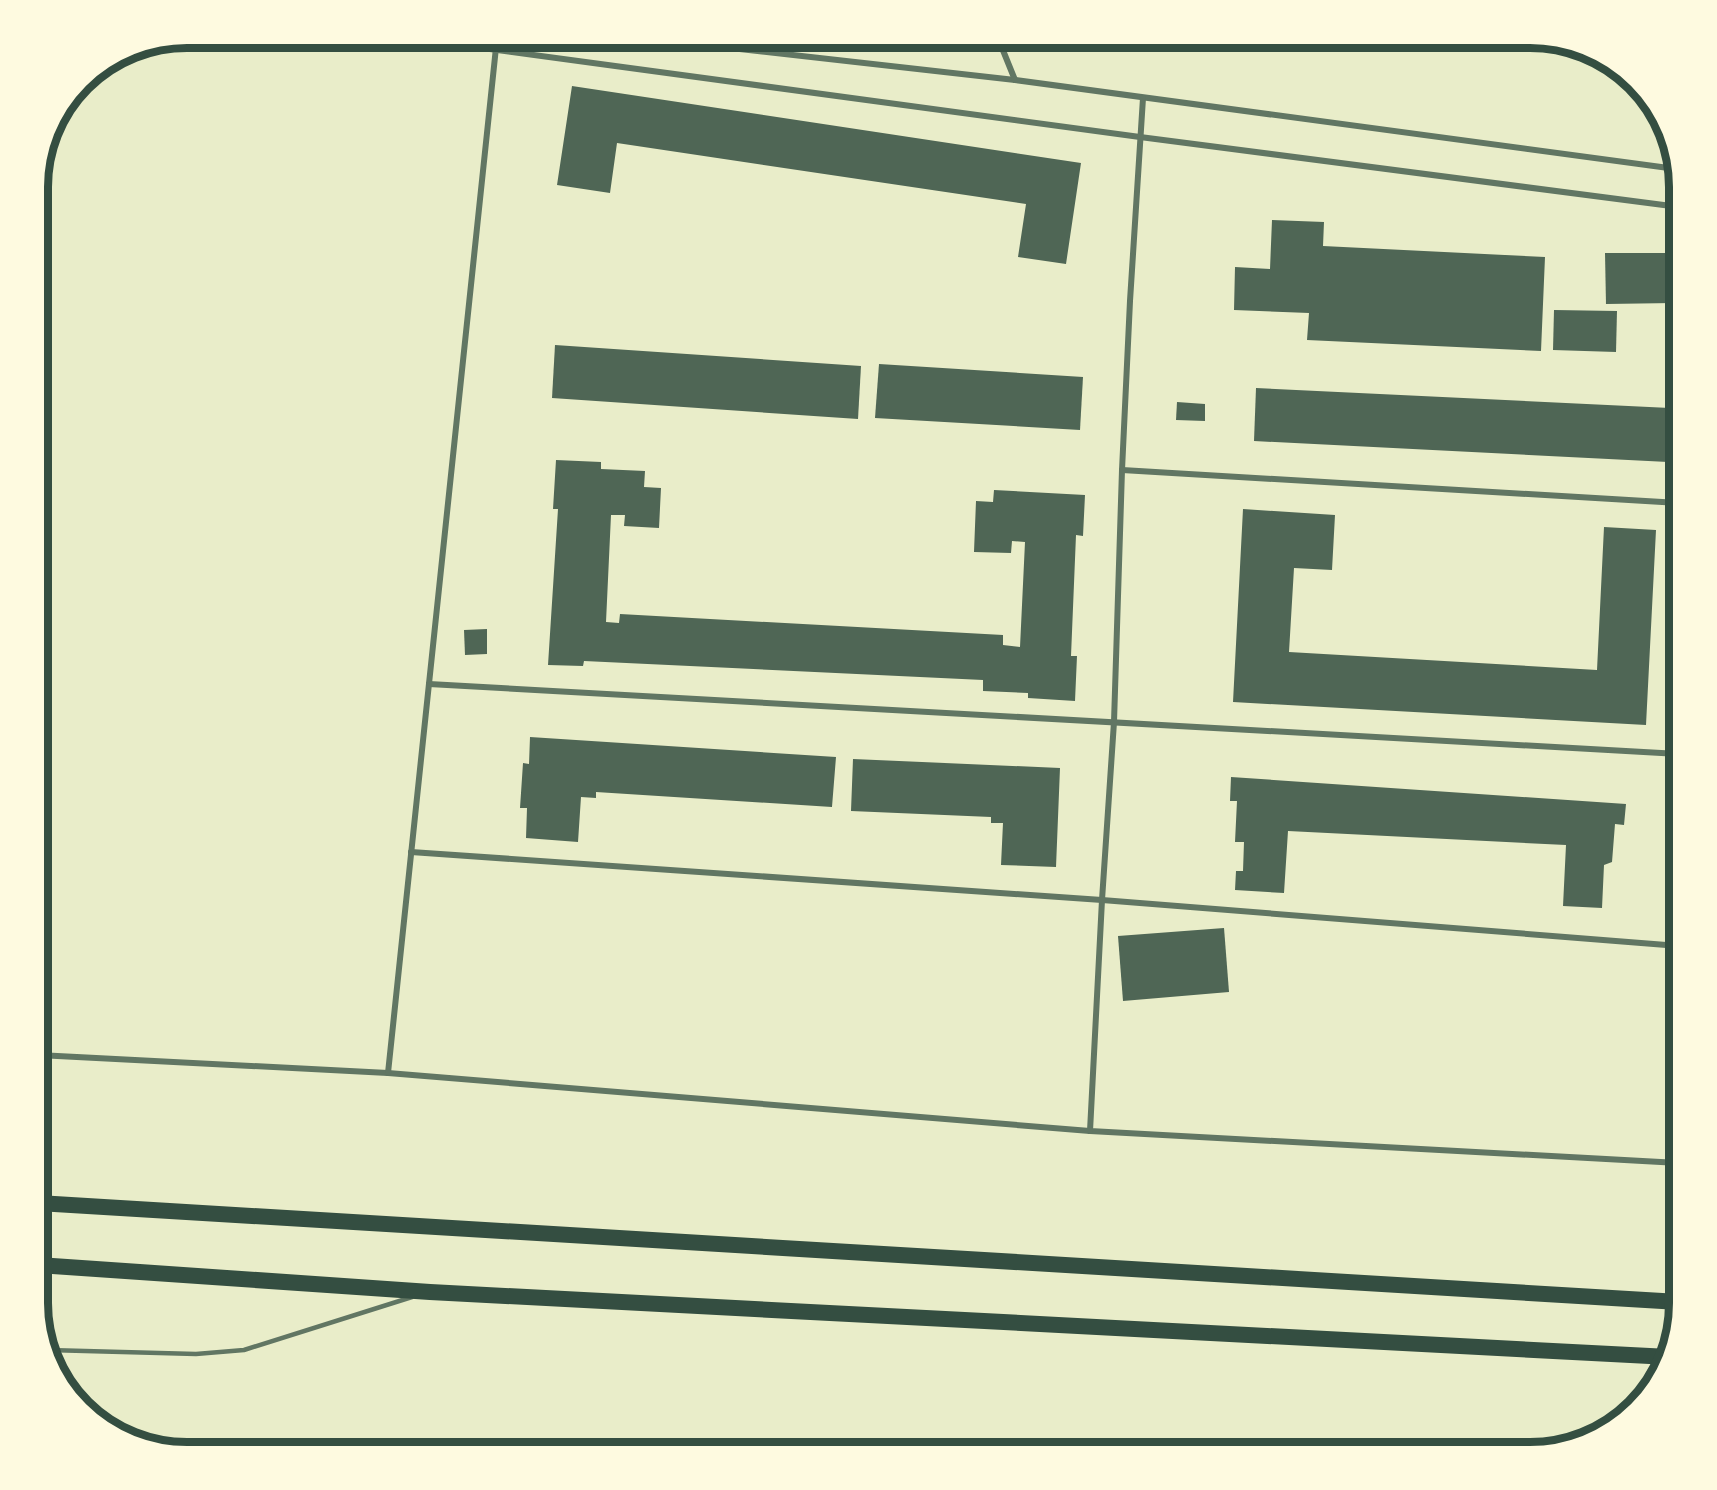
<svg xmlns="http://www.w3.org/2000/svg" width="1717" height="1490" font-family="Quicksand,sans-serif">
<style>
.building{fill:#4f6655}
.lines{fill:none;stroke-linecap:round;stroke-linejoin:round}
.service{stroke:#617663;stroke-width:4.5}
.minor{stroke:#617663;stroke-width:6}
.trunk{stroke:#344e41;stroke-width:16}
.rim{fill:none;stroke:#344e41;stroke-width:8}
</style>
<rect width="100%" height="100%" fill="#e9edc9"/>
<g class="building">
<polygon points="878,38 914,38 913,44 878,39"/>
<polygon points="572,86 1081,163 1066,264 1018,257 1026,204 617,143 610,193 557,185"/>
<polygon points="1272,220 1324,222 1323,246 1545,257 1541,351 1307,340 1309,313 1234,310 1235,267 1270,269"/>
<polygon points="1605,253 1673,253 1674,303 1606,304"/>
<polygon points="1554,310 1617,311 1616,352 1553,350"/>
<polygon points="555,345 861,366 858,419 552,398"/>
<polygon points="879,364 1083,377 1080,430 875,418"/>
<polygon points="1256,388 1670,408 1668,462 1254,441"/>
<polygon points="1177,402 1205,404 1205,421 1176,420"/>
<polygon points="556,460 601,462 601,469 645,471 644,487 661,488 659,528 624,526 625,515 611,515 606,622 619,623 620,614 1003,635 1003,645 1020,647 1025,542 1012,541 1011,553 974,552 976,501 993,502 994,490 1085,495 1083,536 1076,535 1071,656 1077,656 1075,701 1028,698 1028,693 983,691 983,680 584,661 583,666 548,665 558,509 553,509"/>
<polygon points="1243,509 1335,515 1332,570 1294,568 1289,652 1597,670 1604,527 1656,530 1646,725 1233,702"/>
<polygon points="487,629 487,654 465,655 464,630"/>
<polygon points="530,737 836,757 832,807 596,792 596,798 581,797 578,842 526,838 527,808 520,808 523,763 529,764"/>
<polygon points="853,759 1060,768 1056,867 1001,865 1003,823 991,823 991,817 851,811"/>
<polygon points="1231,777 1626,804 1624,825 1615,824 1612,862 1604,865 1602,908 1563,906 1566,845 1288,831 1284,893 1235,890 1236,871 1243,871 1244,842 1235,842 1237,801 1230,801"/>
<polygon points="1224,928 1229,992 1123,1001 1118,936"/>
</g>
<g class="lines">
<polyline class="service" points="48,1350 196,1354 244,1350 412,1297"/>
<g class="minor">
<polyline points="408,38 1140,137 1679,207"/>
<polyline points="641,38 1015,80 1676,169"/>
<polyline points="998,38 1015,80"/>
<polyline points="1122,470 1679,503"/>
<polyline points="429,684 1679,754"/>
<polyline points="411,852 1102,900 1679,946"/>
<polyline points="38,1055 388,1073 1090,1131 1679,1163"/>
<polyline points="388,1073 497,38"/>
<polyline points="1090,1131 1102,900 1114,722 1122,470 1130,301 1143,98"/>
</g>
<g class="trunk">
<polyline points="38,1203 1679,1302"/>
<polyline points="38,1265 430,1292 1669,1357"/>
</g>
</g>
<path d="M0 0H1717V1490H0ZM187 48H1530A139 139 0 0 1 1669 187V1303A139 139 0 0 1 1530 1442H187A139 139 0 0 1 48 1303V187A139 139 0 0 1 187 48Z" fill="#fefae0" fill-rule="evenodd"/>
<path class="rim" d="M187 48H1530A139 139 0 0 1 1669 187V1303A139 139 0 0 1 1530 1442H187A139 139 0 0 1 48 1303V187A139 139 0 0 1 187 48Z"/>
</svg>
